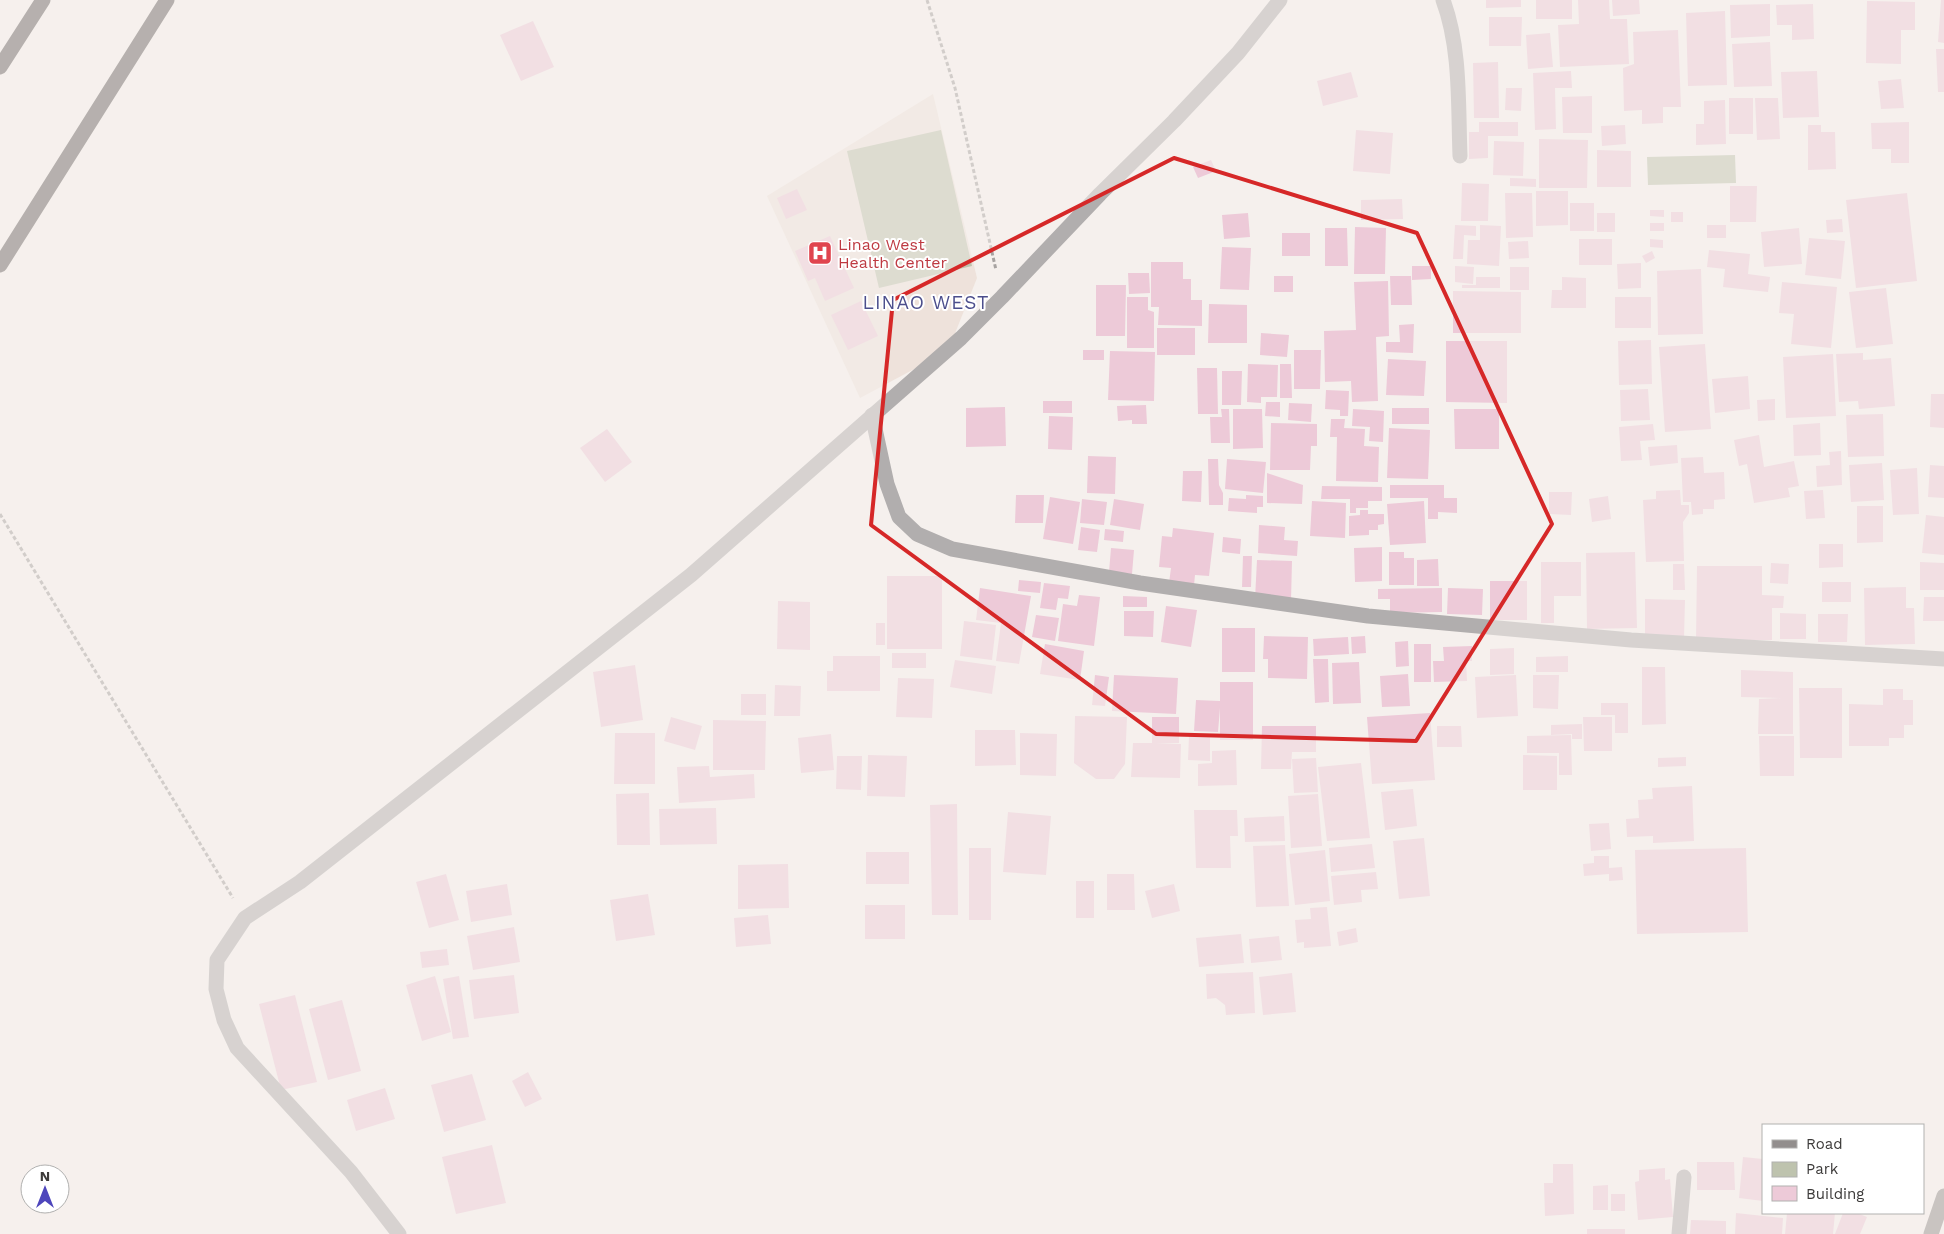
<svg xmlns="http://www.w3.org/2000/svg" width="1944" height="1234" font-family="'Work Sans',sans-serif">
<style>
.built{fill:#eee2db}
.green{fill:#bec3ae}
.building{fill:#edcad8}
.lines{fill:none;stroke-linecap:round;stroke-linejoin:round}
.path{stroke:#a7a3a1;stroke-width:3;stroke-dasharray:4 2.5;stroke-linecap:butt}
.street{stroke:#b1aeae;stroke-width:15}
.secondary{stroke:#928e8d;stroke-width:15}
.highway{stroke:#696362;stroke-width:15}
.marked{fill:none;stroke:#d62828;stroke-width:4;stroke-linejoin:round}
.labels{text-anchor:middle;stroke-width:4;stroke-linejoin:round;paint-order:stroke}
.health-label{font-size:16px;fill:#be3a42;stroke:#fff;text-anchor:start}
.quarter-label{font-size:19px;letter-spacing:1px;fill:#4c4e8c;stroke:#fff}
</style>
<rect width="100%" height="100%" fill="#f5f0ed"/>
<polygon class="built" points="933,94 977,278 948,351 860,398 767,196"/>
<g class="green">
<polygon points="941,130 972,266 879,288 847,151"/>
<polygon points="1735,155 1736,183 1648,185 1647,157"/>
</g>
<g class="building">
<polygon points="1486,0 1521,0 1521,7 1486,8"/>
<rect x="1536" y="0" width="36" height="19"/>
<polygon points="1578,0 1609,0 1610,19 1627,19 1629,64 1560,67 1558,25 1579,24"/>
<polygon points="1612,0 1639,0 1640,14 1613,16"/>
<polygon points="1941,0 1944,0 1944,43 1938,42"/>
<polygon points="1867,1 1915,2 1915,30 1901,30 1901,64 1866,63"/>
<polygon points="1770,4 1770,36 1731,38 1730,5"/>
<polygon points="1813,4 1814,39 1792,40 1792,25 1777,25 1776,5"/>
<polygon points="1725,11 1727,85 1688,86 1686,13"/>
<polygon points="1489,17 1522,17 1521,46 1489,46"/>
<polygon points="533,21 554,67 521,81 500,35"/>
<polygon points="1678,30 1681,107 1663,107 1663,123 1642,124 1642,110 1624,111 1623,68 1634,64 1633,32"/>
<polygon points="1550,33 1553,67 1528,69 1526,35"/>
<polygon points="1770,42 1772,86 1734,87 1732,44"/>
<polygon points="1936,49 1944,49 1944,92 1938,92"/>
<polygon points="1498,62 1499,118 1474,118 1473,63"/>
<polygon points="1571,71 1572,88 1555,88 1556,129 1535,130 1533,73"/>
<polygon points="1817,71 1819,117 1783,118 1781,72"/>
<polygon points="1351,72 1358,97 1323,106 1317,81"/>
<polygon points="1901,79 1904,108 1881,109 1878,81"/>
<polygon points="1506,88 1522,88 1521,111 1505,110"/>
<polygon points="1592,96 1592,133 1563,133 1562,97"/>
<rect x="1729" y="98" width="24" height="36"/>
<polygon points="1755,98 1778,98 1780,139 1757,140"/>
<polygon points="1725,100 1726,144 1696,145 1696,124 1704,124 1704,101"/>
<polygon points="1479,122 1518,122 1518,136 1488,136 1488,158 1469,159 1469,132 1479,132"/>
<polygon points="1909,122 1909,163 1891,163 1891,149 1872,149 1871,123"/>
<polygon points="1625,125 1626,144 1602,146 1601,126"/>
<polygon points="1808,125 1821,125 1821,132 1835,132 1836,169 1808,170"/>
<polygon points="1356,130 1393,133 1390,174 1353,171"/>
<polygon points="1539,139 1588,140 1587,188 1539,188"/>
<polygon points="1494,141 1524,142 1523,176 1493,175"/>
<polygon points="1597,150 1631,151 1631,187 1597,187"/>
<polygon points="1211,160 1216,171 1198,178 1193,167"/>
<polygon points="1510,178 1536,179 1536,187 1510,186"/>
<polygon points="1462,183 1489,184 1488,221 1461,221"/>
<polygon points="1730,186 1757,186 1756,222 1730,222"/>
<polygon points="797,189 807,210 786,219 777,198"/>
<polygon points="1536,191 1568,191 1568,225 1536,226"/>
<polygon points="1505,193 1532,193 1533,237 1506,238"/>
<polygon points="1907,193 1917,281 1856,288 1846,200"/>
<polygon points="1402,199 1403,219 1361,220 1361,200"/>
<rect x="1570" y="203" width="24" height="28"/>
<polygon points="1650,210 1664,210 1664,217 1650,216"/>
<rect x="1671" y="212" width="12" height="10"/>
<polygon points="1248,213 1250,237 1224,239 1222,215"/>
<rect x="1597" y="213" width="18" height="19"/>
<polygon points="1842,219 1843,232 1827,233 1826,220"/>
<rect x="1650" y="223" width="14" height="8"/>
<polygon points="1455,225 1476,226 1476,236 1464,235 1463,259 1453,259"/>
<polygon points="1480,225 1501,226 1499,266 1467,264 1468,240 1480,240"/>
<rect x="1707" y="225" width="19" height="13"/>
<polygon points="1355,227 1386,228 1385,274 1354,274"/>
<polygon points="1325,228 1347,228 1348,266 1325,266"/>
<polygon points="1799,228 1802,264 1764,267 1761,232"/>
<rect x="1282" y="233" width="28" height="23"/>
<polygon points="830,236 854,288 825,301 815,278 808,281 795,251"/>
<polygon points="1809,238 1845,241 1841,279 1805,275"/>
<rect x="1579" y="239" width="33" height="26"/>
<polygon points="1650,239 1663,240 1663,248 1650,247"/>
<polygon points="1528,241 1529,258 1509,259 1508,242"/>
<polygon points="1222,247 1251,248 1249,290 1220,289"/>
<polygon points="1709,250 1750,254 1748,274 1770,277 1768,292 1723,287 1725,269 1707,267"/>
<polygon points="1652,251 1655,258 1646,263 1642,256"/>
<polygon points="1151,262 1183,262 1183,279 1191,279 1191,300 1202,300 1202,326 1158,325 1159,307 1151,307"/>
<polygon points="1641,263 1641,288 1618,289 1617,264"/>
<polygon points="1412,266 1431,266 1431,279 1412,280"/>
<polygon points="1455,266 1474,267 1473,284 1455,282"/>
<rect x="1510" y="267" width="19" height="23"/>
<polygon points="1701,269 1703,334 1658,335 1657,271"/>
<polygon points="1128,273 1149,273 1150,293 1129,294"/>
<rect x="1274" y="276" width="19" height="16"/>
<polygon points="1390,276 1411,276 1412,305 1391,305"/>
<polygon points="1476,277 1500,277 1500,288 1462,288 1462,285 1476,285"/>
<polygon points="1562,277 1586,278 1586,308 1551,308 1552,290 1562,290"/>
<polygon points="1388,281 1389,336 1376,337 1378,401 1352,402 1351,381 1325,382 1324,331 1356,330 1354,282"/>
<polygon points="1782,282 1837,287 1831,348 1791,344 1794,314 1779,313"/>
<polygon points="1096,285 1126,285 1125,336 1096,336"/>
<polygon points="1886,288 1893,344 1856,348 1849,292"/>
<polygon points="1453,291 1521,292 1521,333 1453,333"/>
<polygon points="1127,297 1148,297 1148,310 1154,312 1154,348 1127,348"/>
<rect x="1615" y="297" width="36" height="31"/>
<polygon points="861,301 878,336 848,350 831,315"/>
<polygon points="1209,304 1247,305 1247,343 1208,343"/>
<polygon points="1414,324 1413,353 1386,352 1386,342 1400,342 1399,325"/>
<rect x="1157" y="328" width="38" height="27"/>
<polygon points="1261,333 1289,335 1287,357 1260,355"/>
<polygon points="1651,340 1652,384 1619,385 1618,341"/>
<polygon points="1446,341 1507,341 1507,403 1446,402"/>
<polygon points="1705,344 1711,429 1665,432 1659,347"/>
<rect x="1083" y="350" width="21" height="10"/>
<polygon points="1294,350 1321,350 1320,389 1294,389"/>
<polygon points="1110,351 1155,352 1154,401 1108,400"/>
<polygon points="1863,353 1863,360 1891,358 1895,406 1859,409 1858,401 1839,402 1836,354"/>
<polygon points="1833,354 1836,416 1786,418 1783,357"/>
<polygon points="1388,359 1426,361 1424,396 1386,395"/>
<polygon points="1248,364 1278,365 1277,397 1261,397 1261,403 1247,402"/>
<polygon points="1280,364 1291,364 1292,398 1280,398"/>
<polygon points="1197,368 1217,368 1218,414 1198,414"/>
<polygon points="1222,371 1242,371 1241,405 1222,405"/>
<polygon points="1748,376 1750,409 1715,413 1712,379"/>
<polygon points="1648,389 1650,420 1621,421 1620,390"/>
<polygon points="1326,390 1349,391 1348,416 1340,416 1340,410 1325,409"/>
<polygon points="1931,394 1944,394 1944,428 1930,427"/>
<polygon points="1775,399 1775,420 1758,421 1757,400"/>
<rect x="1043" y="401" width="29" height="12"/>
<polygon points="1266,402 1280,402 1280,417 1265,416"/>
<polygon points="1289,403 1312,404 1311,422 1288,420"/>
<polygon points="1146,405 1147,424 1132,424 1132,420 1118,421 1117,406"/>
<polygon points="1005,407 1006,446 966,447 966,408"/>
<rect x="1392" y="408" width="37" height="16"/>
<polygon points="1221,409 1229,409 1230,443 1211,443 1210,417 1222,417"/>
<polygon points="1233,409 1262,409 1263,448 1233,449"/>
<polygon points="1353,409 1384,411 1383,442 1369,441 1370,427 1352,426"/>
<polygon points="1454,409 1499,409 1499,449 1455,449"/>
<polygon points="1883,414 1884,456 1848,457 1846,415"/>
<polygon points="1049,416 1073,417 1072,450 1048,449"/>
<polygon points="1331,419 1345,419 1344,428 1365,429 1364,446 1379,447 1378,482 1336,481 1337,437 1330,437"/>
<polygon points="1271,423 1317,424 1317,446 1311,446 1310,470 1270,470"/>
<polygon points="1820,423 1821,455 1794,456 1793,425"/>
<polygon points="1653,424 1655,440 1640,441 1642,460 1621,461 1619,427"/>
<polygon points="1389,428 1430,430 1428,479 1387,478"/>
<polygon points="607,429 632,462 605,482 580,448"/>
<polygon points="1759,435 1764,467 1794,461 1799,486 1788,488 1790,497 1754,503 1747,464 1739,466 1734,440"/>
<polygon points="1677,445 1678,463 1650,466 1648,447"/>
<polygon points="1841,451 1842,485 1817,487 1816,466 1830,465 1829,452"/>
<polygon points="1088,456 1116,457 1115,494 1087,493"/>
<polygon points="1703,457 1704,473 1724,472 1725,499 1714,500 1714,509 1703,509 1703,514 1692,515 1691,502 1683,502 1681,458"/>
<polygon points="1208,459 1218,459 1219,485 1223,493 1223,505 1209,505"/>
<polygon points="1227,459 1266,462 1263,493 1225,489"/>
<polygon points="1882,463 1884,500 1851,502 1849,465"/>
<polygon points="1930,465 1944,466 1944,498 1928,497"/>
<polygon points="1917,468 1919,514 1893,515 1890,470"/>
<polygon points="1183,471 1202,471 1201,502 1182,501"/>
<polygon points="1267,473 1303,485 1302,504 1267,503"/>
<polygon points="1390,485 1444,485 1444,498 1457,498 1457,513 1438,512 1438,519 1428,519 1428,498 1390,498"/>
<polygon points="1322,486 1382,487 1382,501 1368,501 1368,508 1356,508 1356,513 1350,513 1350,499 1321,499"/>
<polygon points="1680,490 1681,505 1689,505 1689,513 1683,522 1684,561 1646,562 1643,500 1656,499 1656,491"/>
<polygon points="1823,490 1825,518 1806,519 1804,491"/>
<polygon points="1549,492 1572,492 1571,515 1549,514"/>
<polygon points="1016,495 1044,495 1043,523 1015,523"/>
<polygon points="1246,495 1263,496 1263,507 1257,507 1257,513 1228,511 1229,498 1246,499"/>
<polygon points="1608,496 1611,519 1592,522 1589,499"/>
<polygon points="1050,497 1080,502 1073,544 1043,539"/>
<polygon points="1082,499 1107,502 1104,525 1080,523"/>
<polygon points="1114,499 1144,504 1140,530 1110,525"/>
<polygon points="1312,501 1346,503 1345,538 1310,536"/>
<polygon points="1424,501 1426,543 1390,545 1387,504"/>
<polygon points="1857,506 1883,506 1883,542 1857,543"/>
<polygon points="1360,510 1368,510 1368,514 1384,514 1384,524 1378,525 1378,530 1369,530 1369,535 1349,536 1349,516 1360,515"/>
<polygon points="1926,515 1944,517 1944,555 1922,553"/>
<polygon points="1259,525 1285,527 1284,540 1298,541 1297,556 1258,553"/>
<polygon points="1081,527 1100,530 1097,552 1078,550"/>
<polygon points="1173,528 1214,533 1209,576 1195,575 1194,585 1169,583 1171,568 1159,567 1162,536 1172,537"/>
<polygon points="1105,529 1124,531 1123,542 1104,540"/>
<polygon points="1223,537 1241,539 1240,554 1222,552"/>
<polygon points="1819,544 1843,544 1843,567 1819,568"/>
<polygon points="1382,547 1382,581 1355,582 1354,548"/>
<polygon points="1111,548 1134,550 1132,574 1109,572"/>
<polygon points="1389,552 1404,552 1404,558 1414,558 1414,585 1389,585"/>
<polygon points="1635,552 1637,628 1587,629 1586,553"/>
<polygon points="1243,556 1252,556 1251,587 1242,587"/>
<polygon points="1438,559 1439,586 1417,586 1417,560"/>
<polygon points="1257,560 1292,561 1291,601 1255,599"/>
<polygon points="1541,562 1581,562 1581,596 1554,596 1554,623 1541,623"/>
<polygon points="1920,562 1944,563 1944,590 1920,590"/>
<polygon points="1771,563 1789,564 1788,584 1770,583"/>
<polygon points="1673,564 1684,564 1685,590 1673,590"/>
<polygon points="1697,566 1762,566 1762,595 1784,596 1783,608 1772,608 1772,640 1696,640"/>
<rect x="887" y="576" width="55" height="73"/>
<polygon points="1019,580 1041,582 1040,593 1018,591"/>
<rect x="1490" y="581" width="37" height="39"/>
<rect x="1822" y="582" width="29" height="20"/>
<polygon points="1044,583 1070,586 1068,599 1058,598 1056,610 1040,608"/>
<polygon points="1906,587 1906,608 1914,608 1915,644 1865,645 1864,588"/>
<polygon points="980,588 1031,596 1019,664 996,661 1001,623 976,620"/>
<polygon points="1442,588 1442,612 1390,613 1390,599 1378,599 1378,589"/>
<polygon points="1448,588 1483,589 1482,615 1447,614"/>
<polygon points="1079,595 1100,597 1094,646 1058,641 1063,604 1077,606"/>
<polygon points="1123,596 1147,597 1147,607 1123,607"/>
<polygon points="1924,597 1944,597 1944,621 1923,621"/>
<polygon points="1645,599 1685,600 1684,638 1645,637"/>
<polygon points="778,601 810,602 810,650 777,649"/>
<polygon points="1166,606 1197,610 1191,647 1161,642"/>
<polygon points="1124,611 1154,611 1153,637 1124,636"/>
<polygon points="1780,613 1806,614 1806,639 1780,639"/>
<polygon points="1818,614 1848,614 1847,642 1818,642"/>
<polygon points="1036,615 1059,618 1055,641 1032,637"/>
<polygon points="964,621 996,625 992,660 960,656"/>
<rect x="876" y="623" width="9" height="22"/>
<rect x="1222" y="628" width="33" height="44"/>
<polygon points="1264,636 1308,637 1307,679 1268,678 1268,659 1263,659"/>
<polygon points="1365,636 1366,653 1352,654 1351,637"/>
<polygon points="1348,637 1349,654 1314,656 1313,639"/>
<polygon points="1408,641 1409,666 1396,667 1395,642"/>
<polygon points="1045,644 1084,651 1080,680 1040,674"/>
<rect x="1414" y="644" width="17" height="38"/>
<polygon points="1472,646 1472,661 1466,661 1467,681 1434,682 1433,661 1444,661 1443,647"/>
<polygon points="1514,648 1514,674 1490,675 1490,649"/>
<rect x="892" y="653" width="34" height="15"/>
<polygon points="833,656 880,656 880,691 827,691 827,671 833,671"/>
<polygon points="1568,656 1568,672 1536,672 1536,657"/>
<polygon points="1313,659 1328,659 1329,702 1315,703"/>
<polygon points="955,660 996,666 992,694 950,687"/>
<polygon points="1359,662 1361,703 1333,704 1332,663"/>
<polygon points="635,665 643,720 601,727 593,672"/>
<polygon points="1642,667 1665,667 1666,724 1642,725"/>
<polygon points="1741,670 1793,672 1793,734 1758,734 1759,699 1782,698 1741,697"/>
<polygon points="1408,674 1410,706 1382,707 1380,676"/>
<polygon points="1095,675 1109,677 1105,706 1092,705"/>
<polygon points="1114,675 1178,678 1176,714 1112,711"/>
<polygon points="1516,675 1518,716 1477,718 1475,677"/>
<polygon points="1533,675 1559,675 1558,709 1533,708"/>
<polygon points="898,678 934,679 932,718 896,717"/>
<polygon points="1220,682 1253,682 1253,740 1220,740 1220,708 1218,732 1194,731 1196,700 1220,701"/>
<polygon points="775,685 801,686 800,716 774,716"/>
<polygon points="1799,688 1842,688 1842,758 1800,758"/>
<polygon points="1883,689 1903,689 1903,700 1913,700 1913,725 1904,725 1904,738 1889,738 1889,746 1849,746 1849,704 1883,705"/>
<rect x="741" y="694" width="25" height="21"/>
<polygon points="1601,703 1628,703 1628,733 1615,733 1615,715 1601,715"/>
<polygon points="1430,713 1435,780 1372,784 1367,717"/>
<polygon points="1075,716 1127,717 1125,764 1114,779 1096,779 1074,763"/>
<polygon points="671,717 702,726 695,750 664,741"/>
<polygon points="1152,717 1179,717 1179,743 1156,744 1181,744 1180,778 1131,777 1133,743 1152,743"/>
<polygon points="1583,717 1612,717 1612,751 1584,751"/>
<polygon points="713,720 766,721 765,770 713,770"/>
<polygon points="1582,724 1582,739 1572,739 1572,734 1551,735 1551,725"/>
<polygon points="1262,726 1316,726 1316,752 1292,752 1291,769 1261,769"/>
<polygon points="1437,726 1461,726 1462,747 1437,747"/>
<polygon points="975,730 1015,730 1016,765 975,766"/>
<polygon points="615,733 655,733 655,784 614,784"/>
<polygon points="1020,733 1057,734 1056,776 1020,775"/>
<polygon points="831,734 834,770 801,773 798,738"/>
<polygon points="1571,735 1572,775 1559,775 1559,753 1527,753 1527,736"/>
<polygon points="1189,736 1210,736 1210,761 1188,760"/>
<polygon points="1759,736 1794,736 1794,776 1760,776"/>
<polygon points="1236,750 1237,785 1198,786 1198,764 1212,763 1212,751"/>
<polygon points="868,755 907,756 905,797 867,796"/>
<polygon points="1523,755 1557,756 1557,790 1523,790"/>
<polygon points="837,756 862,756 861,790 836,789"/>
<polygon points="1686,757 1686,766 1658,767 1658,758"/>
<polygon points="1316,758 1318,792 1294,793 1292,759"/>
<polygon points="1361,763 1370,838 1327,841 1318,767"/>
<polygon points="709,766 710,777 754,774 755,798 679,803 677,767"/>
<polygon points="1692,786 1694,841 1653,843 1653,836 1627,837 1626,819 1639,818 1638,800 1653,799 1652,788"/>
<polygon points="1413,789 1417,826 1385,830 1381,792"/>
<polygon points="649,793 650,845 617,845 616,794"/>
<polygon points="1318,794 1322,846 1291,848 1288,796"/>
<polygon points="957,804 958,915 932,915 930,805"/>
<polygon points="716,808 717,844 660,845 659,809"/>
<polygon points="1194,810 1237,810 1238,836 1230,836 1231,868 1196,868"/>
<polygon points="1008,812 1051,816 1046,875 1003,872"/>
<polygon points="1284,816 1285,841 1245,842 1244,818"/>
<polygon points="1609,823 1611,849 1591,851 1589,824"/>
<polygon points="1424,838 1430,896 1399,899 1393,841"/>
<polygon points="1372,844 1375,868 1331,872 1329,848"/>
<polygon points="1285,845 1289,906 1256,907 1253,846"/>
<rect x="969" y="848" width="22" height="72"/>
<polygon points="1746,848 1748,932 1637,934 1635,850"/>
<polygon points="1325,850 1330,901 1295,905 1289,854"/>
<rect x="866" y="852" width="43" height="32"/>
<polygon points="1594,856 1609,856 1609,868 1622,867 1623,880 1609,881 1609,874 1584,876 1583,864 1594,863"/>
<polygon points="788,864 789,908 738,909 738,865"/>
<polygon points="1376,872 1378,889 1361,890 1362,902 1334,905 1331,876"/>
<polygon points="446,874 459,920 429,928 416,882"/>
<polygon points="1107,874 1134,874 1135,910 1107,910"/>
<rect x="1076" y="881" width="18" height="37"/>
<polygon points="507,884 512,915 471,922 466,891"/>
<polygon points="1174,884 1180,911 1152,918 1145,891"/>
<polygon points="648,894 655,935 616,941 610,900"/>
<rect x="865" y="905" width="40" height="34"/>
<polygon points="1327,907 1331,946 1304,948 1304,942 1297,943 1295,920 1311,919 1310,908"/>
<polygon points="768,915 771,944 736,947 734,918"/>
<polygon points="514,927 520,962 473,970 467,936"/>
<polygon points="1356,928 1358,942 1339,946 1337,932"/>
<polygon points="1241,934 1244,963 1199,967 1196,938"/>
<polygon points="1279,936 1282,960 1251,963 1249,939"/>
<polygon points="447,949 449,965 422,968 420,952"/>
<polygon points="1253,972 1255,1013 1226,1015 1225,1005 1216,998 1207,999 1206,974"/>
<polygon points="1292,973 1296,1012 1263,1015 1259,977"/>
<polygon points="514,975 519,1013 474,1019 469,980"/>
<polygon points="435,976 451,1032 422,1041 406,985"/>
<polygon points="459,976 469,1037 453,1039 443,979"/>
<polygon points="295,995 317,1082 281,1090 259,1004"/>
<polygon points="342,1000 361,1071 328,1080 309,1009"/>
<polygon points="528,1072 542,1099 525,1107 512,1081"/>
<polygon points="472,1074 486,1120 444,1132 431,1085"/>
<polygon points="385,1088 395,1119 356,1131 347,1100"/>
<polygon points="492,1145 506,1203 456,1214 442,1157"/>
<polygon points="1743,1157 1763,1159 1763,1201 1739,1198"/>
<polygon points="1697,1162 1734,1162 1735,1190 1697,1190"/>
<polygon points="1553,1164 1573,1164 1574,1214 1545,1216 1544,1183 1553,1183"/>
<polygon points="1665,1168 1665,1180 1670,1179 1673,1217 1638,1220 1635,1182 1639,1181 1639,1170"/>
<polygon points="1608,1185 1608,1210 1593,1210 1593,1186"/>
<rect x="1611" y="1194" width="14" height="17"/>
<polygon points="1736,1213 1783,1218 1782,1234 1735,1234"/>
<polygon points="1787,1213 1835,1213 1833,1234 1785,1234"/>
<polygon points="1843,1213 1857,1213 1867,1217 1860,1234 1835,1234"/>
<polygon points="1691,1220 1726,1221 1726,1234 1690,1234"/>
<rect x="1587" y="1229" width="38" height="5"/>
</g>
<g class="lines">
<g class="path">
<polyline points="927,0 955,88 996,270"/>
<polyline points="0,514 233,898"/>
</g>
<g class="street">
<path d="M1443 0C1461 48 1458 105 1460 156"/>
<polyline points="872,415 887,484 899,517 917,534 952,549 1140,583 1368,616 1631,640 1944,659"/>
<polyline points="399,1234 351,1172 237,1048 224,1020 216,989 217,960 245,918 300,882 691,575 961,338 1002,297 1100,194 1174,121 1238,53 1280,0"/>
<polyline points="1679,1234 1684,1177"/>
</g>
<polyline class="secondary" points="1931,1234 1944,1196"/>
<g class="highway">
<polyline points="0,67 43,0"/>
<polyline points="0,265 167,0"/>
</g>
</g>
<path d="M0 0H1944V1234H0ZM1174 158 1417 233 1552 524 1416 741 1156 734 871 525 893 300Z" fill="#f5f0ed" fill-opacity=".55" fill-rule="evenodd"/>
<path class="marked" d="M1174 158 1417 233 1552 524 1416 741 1156 734 871 525 893 300Z"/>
<defs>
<symbol id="hospital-square" viewBox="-11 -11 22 22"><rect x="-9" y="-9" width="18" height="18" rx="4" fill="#e0444e" stroke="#fff"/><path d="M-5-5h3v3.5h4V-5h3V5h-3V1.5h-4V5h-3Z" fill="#fff"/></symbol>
</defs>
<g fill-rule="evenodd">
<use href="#hospital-square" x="806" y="239" width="28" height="28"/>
</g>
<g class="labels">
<g class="health-label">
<text x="838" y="250">Linao West<tspan x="838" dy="18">Health Center</tspan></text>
</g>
<g class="quarter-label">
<text x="926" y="309">LINAO WEST</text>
</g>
</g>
<rect x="1762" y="1124" width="162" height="90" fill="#ffffff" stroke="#b1b1b0"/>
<rect x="1772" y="1140" width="25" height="8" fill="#928e8d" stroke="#b1b1b0"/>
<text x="1806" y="1149" font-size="15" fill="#3d3b3a">Road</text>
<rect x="1772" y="1162" width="25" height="15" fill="#bec3ae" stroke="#b1b1b0"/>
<text x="1806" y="1174" font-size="15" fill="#3d3b3a">Park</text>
<rect x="1772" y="1186" width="25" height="15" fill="#edcad8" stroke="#b1b1b0"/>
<text x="1806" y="1199" font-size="15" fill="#3d3b3a">Building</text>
<g transform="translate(45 1189)"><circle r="24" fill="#ffffff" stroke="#b1b1b0"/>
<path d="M0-4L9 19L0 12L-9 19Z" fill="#4e46bc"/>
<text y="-8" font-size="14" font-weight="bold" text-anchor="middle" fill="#3d3b3a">N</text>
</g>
</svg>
